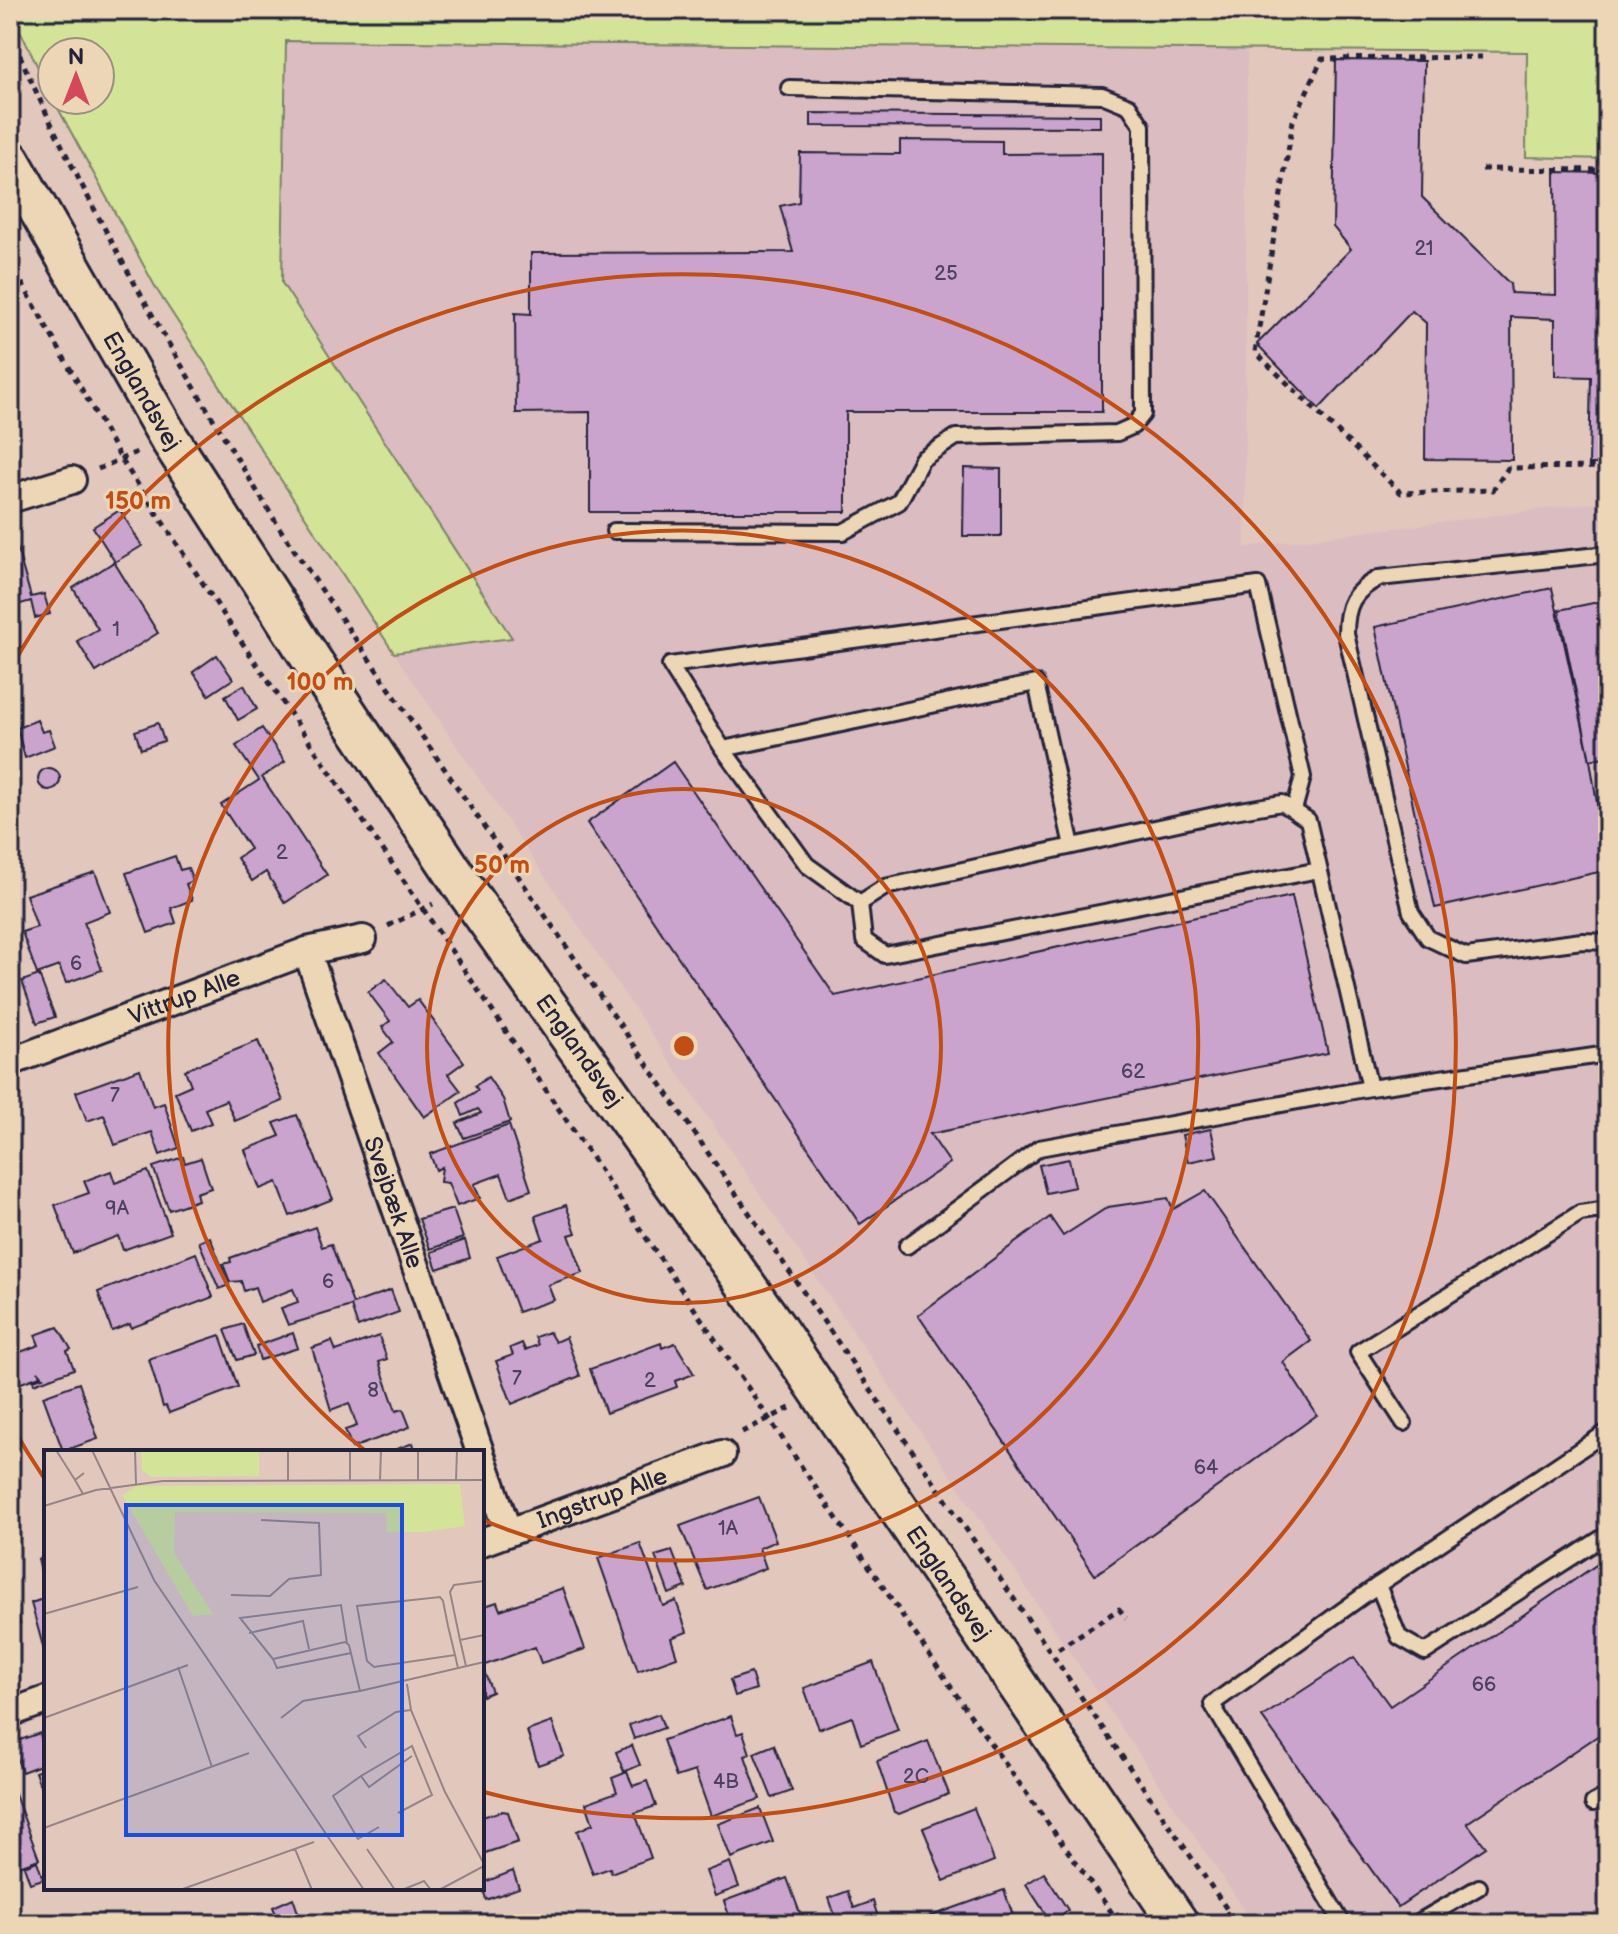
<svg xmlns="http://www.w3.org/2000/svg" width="1618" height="1934" font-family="'Balsamiq Sans',sans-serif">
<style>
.built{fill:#dbbcc1}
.green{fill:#d3e397;stroke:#7a8269;stroke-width:2}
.building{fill:#caa4cd;stroke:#22223b;stroke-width:2}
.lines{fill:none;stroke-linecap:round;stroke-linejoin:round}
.lane-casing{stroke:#22223b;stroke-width:20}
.street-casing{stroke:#22223b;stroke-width:32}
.secondary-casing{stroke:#22223b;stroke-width:44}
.path{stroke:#22223b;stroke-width:5;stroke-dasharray:6 6;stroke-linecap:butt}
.lane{stroke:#ecd6b5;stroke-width:14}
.street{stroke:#ecd6b5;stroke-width:26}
.secondary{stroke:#ecd6b5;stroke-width:38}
.ring{fill:none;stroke:#c04e15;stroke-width:4}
.labels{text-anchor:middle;stroke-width:6;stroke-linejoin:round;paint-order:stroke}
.number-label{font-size:20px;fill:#4c4260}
.street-label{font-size:24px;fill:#22223b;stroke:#ecd6b5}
.inset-road{fill:none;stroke:#958588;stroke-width:2}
.view{fill:#1d4ed8;fill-opacity:0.15;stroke:#1d4ed8;stroke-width:4}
.inset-edge{fill:none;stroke:#22223b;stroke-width:4}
.centre{fill:#c04e15;stroke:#ecd6b5;stroke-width:4}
.ring-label{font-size:24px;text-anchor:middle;font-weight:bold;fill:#c04e15;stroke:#ecd6b5;stroke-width:6;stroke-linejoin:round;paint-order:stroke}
</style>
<rect width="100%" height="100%" fill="#e2c7bc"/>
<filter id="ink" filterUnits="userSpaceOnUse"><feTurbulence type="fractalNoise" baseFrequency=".0125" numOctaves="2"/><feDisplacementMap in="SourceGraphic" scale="16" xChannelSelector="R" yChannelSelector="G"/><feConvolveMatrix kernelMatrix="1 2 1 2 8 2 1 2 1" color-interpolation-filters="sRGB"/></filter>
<g filter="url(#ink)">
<polygon class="built" points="285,41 1247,48 1245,547 1608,501 1608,1924 1254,1924 394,653 511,639 281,283"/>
<polygon class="green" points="10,10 1608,10 1608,159 1526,157 1527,52 286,41 282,283 512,638 394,653 157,290 59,110 54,100 100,100 100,52 52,52 52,96"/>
<g class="building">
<polygon points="1336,60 1424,61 1422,197 1510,284 1511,293 1556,295 1555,172 1608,173 1608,464 1589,464 1591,377 1555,376 1555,319 1511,317 1512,460 1425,459 1426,323 1412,311 1319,409 1257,344 1351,249 1333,227"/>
<polygon points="811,113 1100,115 1100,127 811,126"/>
<polygon points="900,140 1002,141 1002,154 1102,153 1102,412 846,412 846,512 590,512 590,412 516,413 515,313 531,314 531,253 793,252 780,206 799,202 800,153 900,154"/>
<polygon points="964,468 1001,469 1001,536 963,536"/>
<polygon points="120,510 142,546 115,562 93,527"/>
<polygon points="17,548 31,597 44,594 50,614 35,618 31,601 10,607 10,550"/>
<polygon points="114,562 158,633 96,672 77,641 98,629 73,588"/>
<polygon points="1552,588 1590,760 1608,870 1435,908 1375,627"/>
<polygon points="1608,600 1608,756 1590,760 1559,610"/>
<polygon points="217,655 233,679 209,695 193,672"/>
<polygon points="244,685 257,709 238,720 225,696"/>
<polygon points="37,720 42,732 49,730 55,746 25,758 17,728"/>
<polygon points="158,723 164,741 141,749 135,731"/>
<polygon points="262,728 285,762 262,777 327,875 285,903 266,872 252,881 237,858 250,849 221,805 259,780 236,746"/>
<polygon points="673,762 835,996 1292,896 1328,1053 930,1134 950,1163 860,1224 587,823"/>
<circle cx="49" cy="779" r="11"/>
<polygon points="175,856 180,870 188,868 193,881 186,884 192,900 171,908 176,923 148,933 126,873"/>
<polygon points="95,872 110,912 84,922 102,970 66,983 59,966 37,974 22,932 37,927 26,895"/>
<polygon points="39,975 55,1017 37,1023 22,981"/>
<polygon points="386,979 408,1007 418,1000 464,1062 448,1074 461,1091 424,1117 379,1053 393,1042 382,1027 390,1021 368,992"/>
<polygon points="258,1041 283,1101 235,1121 226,1100 205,1109 211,1123 191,1131 175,1092 191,1085 185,1070"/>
<polygon points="140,1069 153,1107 164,1103 179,1148 160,1155 152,1132 115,1145 104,1115 87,1121 76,1092"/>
<polygon points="488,1077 503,1099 510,1122 464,1138 457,1123 481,1113 478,1109 463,1116 458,1103 478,1090 475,1086"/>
<polygon points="297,1115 333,1199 290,1216 277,1182 260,1189 245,1150 280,1136 274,1123"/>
<polygon points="509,1125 531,1190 510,1198 501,1174 474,1184 480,1198 457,1206 448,1183 440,1182 442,1167 436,1170 430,1154"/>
<polygon points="1211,1129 1217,1156 1188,1162 1182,1135"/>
<polygon points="183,1157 185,1163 201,1158 211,1188 196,1193 198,1200 169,1210 153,1167"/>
<polygon points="1069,1159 1075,1187 1046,1193 1039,1165"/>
<polygon points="111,1171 115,1183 148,1171 171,1233 123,1250 118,1236 73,1253 55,1205 89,1193 84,1181"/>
<polygon points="1205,1191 1311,1341 1283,1362 1317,1415 1095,1575 918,1315 1050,1217 1063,1236 1108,1207 1168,1198 1173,1209"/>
<polygon points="566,1205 576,1233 569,1235 583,1273 548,1285 554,1300 518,1312 497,1256 543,1239 535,1216"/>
<polygon points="453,1209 463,1238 430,1249 419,1219"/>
<polygon points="315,1227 322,1247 331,1244 353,1304 391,1290 399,1312 358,1327 351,1306 288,1325 281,1308 298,1302 293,1289 260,1302 255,1287 244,1291 241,1281 230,1282 223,1264 231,1262 230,1258"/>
<polygon points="210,1237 229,1285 219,1289 199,1242"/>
<polygon points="465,1240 470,1258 437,1269 431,1252"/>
<polygon points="196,1253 213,1297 131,1328 130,1324 112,1331 98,1292"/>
<polygon points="243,1324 254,1355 237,1360 225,1330"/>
<polygon points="58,1327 71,1349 67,1351 74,1369 34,1384 33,1380 43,1377 38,1371 40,1376 13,1386 10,1356 39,1345 35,1335"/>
<polygon points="549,1332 555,1342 566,1337 580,1376 512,1404 496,1361 513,1355 510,1348 522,1343 525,1350 538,1345 535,1337"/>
<polygon points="293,1333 298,1348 260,1360 256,1346"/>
<polygon points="220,1335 238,1387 169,1413 166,1406 163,1407 149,1359"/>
<polygon points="379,1336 387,1359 379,1362 396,1411 403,1409 410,1427 352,1448 345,1430 357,1426 349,1403 331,1410 312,1348 332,1341 336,1351"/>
<polygon points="661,1343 662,1348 675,1343 694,1374 675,1381 677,1387 606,1413 590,1369"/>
<polygon points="79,1383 98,1439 63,1451 43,1396"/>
<polygon points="413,1443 416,1452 389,1452"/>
<polygon points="759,1497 776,1541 759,1548 766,1568 707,1590 680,1526"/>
<polygon points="640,1543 663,1606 676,1601 687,1632 671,1638 677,1657 638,1671 598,1558"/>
<polygon points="672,1551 686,1587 669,1594 655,1556"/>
<polygon points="46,1555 46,1594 38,1559"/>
<polygon points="1608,1557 1608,1729 1467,1823 1486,1847 1398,1907 1262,1717 1354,1657 1390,1706"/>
<polygon points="563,1588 585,1649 541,1663 535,1647 482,1666 492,1692 482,1696 482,1607 497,1602 500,1610"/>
<polygon points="10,1596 20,1623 10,1626"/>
<polygon points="46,1598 46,1649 44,1650 31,1603"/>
<polygon points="873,1662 898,1730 861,1744 852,1717 819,1729 804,1688"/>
<polygon points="751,1673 756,1689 735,1696 730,1680"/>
<polygon points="659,1714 664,1728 634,1739 629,1725"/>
<polygon points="731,1716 737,1734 743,1732 750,1754 745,1756 760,1799 711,1816 695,1771 676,1777 663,1740"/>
<polygon points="552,1722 564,1756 538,1765 527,1731"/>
<polygon points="40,1733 46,1763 22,1772 11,1743"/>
<polygon points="928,1741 949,1794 899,1814 894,1812 877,1761"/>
<polygon points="632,1745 640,1765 624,1772 616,1752"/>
<polygon points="774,1745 792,1791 772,1798 754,1753"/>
<polygon points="46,1768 46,1802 35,1772"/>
<polygon points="627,1772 633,1786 647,1781 656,1806 635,1813 651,1858 611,1873 610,1868 593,1874 577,1831 593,1824 586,1803 617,1792 612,1778"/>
<polygon points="10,1781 39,1859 10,1869"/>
<polygon points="760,1808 773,1842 731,1858 718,1824"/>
<polygon points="974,1808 994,1861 944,1881 923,1828"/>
<polygon points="502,1811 508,1812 518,1842 482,1854 482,1817"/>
<polygon points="37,1861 43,1879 30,1883 24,1866"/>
<polygon points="730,1862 739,1887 715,1896 706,1871"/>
<polygon points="513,1871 519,1888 486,1900 482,1883"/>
<polygon points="1044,1873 1068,1910 1051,1922 1026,1884"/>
<polygon points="787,1878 804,1924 732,1924 724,1901"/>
<polygon points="1004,1890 1016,1924 909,1924"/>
<polygon points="848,1891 854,1908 873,1901 880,1924 838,1924 829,1898"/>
<polygon points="293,1898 302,1924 280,1924 273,1907"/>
</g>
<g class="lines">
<defs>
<g id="lane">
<polyline points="614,531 843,532 899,502 922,459 956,437 1117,433 1133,426 1143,414 1142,126 1129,106 1102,95 789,88"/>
<path d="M1608 554 1379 578C1353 591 1346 605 1346 634L1411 912 1428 938 1466 956 1582 941 1608 942"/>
<polyline points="723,749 1036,683 1072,846"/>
<polyline points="1319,870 885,955 864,940 860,903 885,887 1228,812 1282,803 1308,820 1370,1088 1608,1054"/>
<polyline points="860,903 807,865 723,749 670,665 1258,585 1303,777 1294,810"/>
<polyline points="907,1246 1039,1148 1370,1088"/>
<polyline points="1404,1423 1358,1352 1580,1213 1608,1209"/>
<polyline points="1608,1431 1378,1585 1399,1637 1425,1652 1608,1534"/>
<polyline points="1593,1803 1608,1795"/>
<polyline points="1343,1924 1212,1704 1378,1585"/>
<polyline points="1415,1924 1479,1887"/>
</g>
<g id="street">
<polyline points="10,499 72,480"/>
<path id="s1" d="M307 951 480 1452"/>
<path id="s2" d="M10 1062 307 951 363 939"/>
<polyline points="482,1458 508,1532"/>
<path id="s3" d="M482 1542 722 1454"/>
<polyline points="10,1713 46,1700"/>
</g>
<g id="secondary">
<path id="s4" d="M10 160 169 438 315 665 464 888 775 1326 1179 1924"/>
</g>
</defs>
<use href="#lane" class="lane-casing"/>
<use href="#street" class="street-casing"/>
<use href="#secondary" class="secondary-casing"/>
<g class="path">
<path d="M10 33C86 210 182 369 282 532L1237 1924"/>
<polyline points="1482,57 1322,59 1293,121 1255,352 1401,493 1493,490 1508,468 1608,467"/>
<polyline points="1482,169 1608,170"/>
<polyline points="10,262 121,459 237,635 966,1709 1120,1924"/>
<polyline points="98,469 137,452"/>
<polyline points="388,926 433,904"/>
<polyline points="742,1432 790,1408"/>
<polyline points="1058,1649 1119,1609 1126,1618"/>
<polyline points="1216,1924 1229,1912"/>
</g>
<use href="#lane" class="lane"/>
<use href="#street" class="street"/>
<use href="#secondary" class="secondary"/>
</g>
</g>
<g class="ring">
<circle cx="684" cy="1046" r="257"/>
<path d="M367 1452A515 515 0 1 1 483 1520"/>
<path d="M44 1478A772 772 0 0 1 12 1426M12 666A772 772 0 1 1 484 1792"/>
</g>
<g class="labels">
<g class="number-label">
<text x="1424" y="255">21</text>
<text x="946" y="280">25</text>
<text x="116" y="636">1</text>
<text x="282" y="859">2</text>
<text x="76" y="970">6</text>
<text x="1133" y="1078">62</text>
<text x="115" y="1102">7</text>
<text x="117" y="1215">9A</text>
<text x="328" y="1288">6</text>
<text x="517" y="1385">7</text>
<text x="650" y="1387">2</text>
<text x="373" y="1397">8</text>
<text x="1206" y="1474">64</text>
<text x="728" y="1535">1A</text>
<text x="1484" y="1691">66</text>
<text x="916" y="1783">2C</text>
<text x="726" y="1788">4B</text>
</g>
<g class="street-label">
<text dy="8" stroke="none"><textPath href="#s4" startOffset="266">Englandsvej</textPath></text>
<text dy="8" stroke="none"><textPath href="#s2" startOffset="186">Vittrup Alle</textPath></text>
<text dy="8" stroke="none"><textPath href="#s4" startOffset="1058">Englandsvej</textPath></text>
<text dy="8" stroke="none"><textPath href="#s1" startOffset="266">Svejbæk Alle</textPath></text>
<text dy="8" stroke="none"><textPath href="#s3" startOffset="128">Ingstrup Alle</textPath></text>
<text dy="8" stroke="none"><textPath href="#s4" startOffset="1706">Englandsvej</textPath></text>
</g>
</g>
<g transform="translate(44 1450)">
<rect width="440" height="440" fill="#e2c7bc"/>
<path d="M97 0H215V26L107 27 98 20ZM416 34 421 76 380 82H343L342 63 131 62 130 103 169 164 149 166 78 45 93 36Z" fill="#d3e397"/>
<path class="inset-road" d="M12 0 31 30M48 0 110 130 320 440M91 0 92 34M244 0V31M412 30 413 0M306 31V0M336 31 337 0M374 31V0M39 44 31 30 40 23M0 56 52 40 119 31 440 30M187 145 226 146 245 129 277 125 275 73 217 70M0 164 94 137M205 183 259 171 265 199M416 190 406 142 410 135 440 131M307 203 233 218 229 209 301 192 305 195 316 241 440 212M411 205 330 217 323 211 313 156 396 147 399 151 404 176 411 205 414 218M229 209 196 168 297 155 303 193M422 216 416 190 440 185M134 217 168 317M363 234 367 260 401 342 440 414M0 268 144 215M237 268 259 251 316 241M322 298 314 286 352 262 367 260M317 326 289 346 314 389 335 377M354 363 388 345 368 296 317 326 325 337 368 306M0 378 205 303M251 399 268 440M323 399 351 440M136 440 270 392M358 440 380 431 387 440M395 440 440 416"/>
<path class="view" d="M82 55H358V385H82Z"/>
<rect width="440" height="440" class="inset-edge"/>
</g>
<circle cx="684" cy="1046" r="12" class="centre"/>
<g class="ring-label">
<text x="138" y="509">150 m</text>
<text x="320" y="690">100 m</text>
<text x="502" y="873">50 m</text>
</g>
<rect width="1618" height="1934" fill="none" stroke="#ecd6b5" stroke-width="40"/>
<rect x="20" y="20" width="1578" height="1894" fill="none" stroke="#22223b" stroke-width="3" filter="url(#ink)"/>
<g transform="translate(76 76)"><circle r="38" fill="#ecd6b5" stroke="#9b8e84" stroke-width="2"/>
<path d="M0-6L14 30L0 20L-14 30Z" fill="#d1495b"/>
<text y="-12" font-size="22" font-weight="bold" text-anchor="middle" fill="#22223b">N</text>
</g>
</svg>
